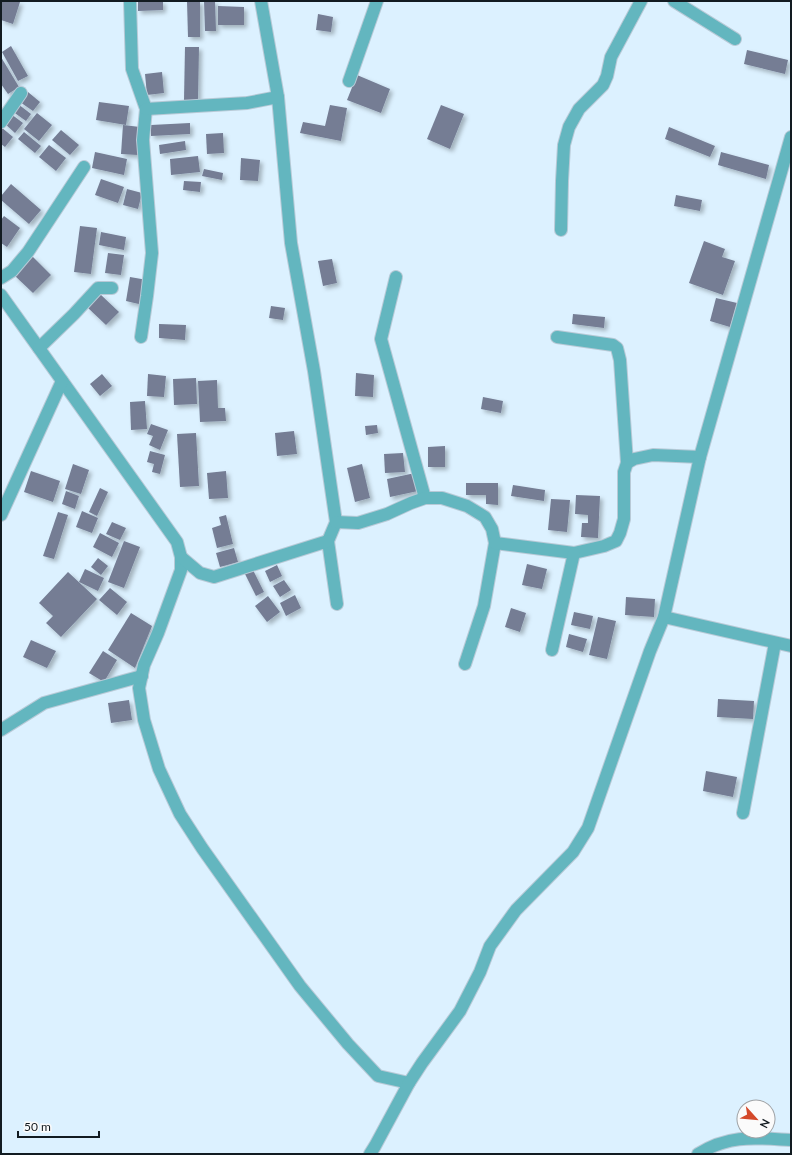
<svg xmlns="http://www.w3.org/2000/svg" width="792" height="1155" font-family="Lato,sans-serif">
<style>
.building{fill:#747d94;filter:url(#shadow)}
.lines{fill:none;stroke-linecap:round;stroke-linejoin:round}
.minor-casing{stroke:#b8cad7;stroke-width:14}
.minor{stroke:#63b6bf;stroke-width:12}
</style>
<defs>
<filter id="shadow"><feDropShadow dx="3" dy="3" stdDeviation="2" flood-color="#0004"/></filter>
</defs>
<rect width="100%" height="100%" fill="#dcf1ff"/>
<g class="building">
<polygon points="1,1 20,2 13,24 1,20"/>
<polygon points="163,1 163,10 138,11 138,2"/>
<polygon points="187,1 200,1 200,37 188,37"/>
<polygon points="204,1 215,1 216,31 205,31"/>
<polygon points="218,6 244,7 244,25 218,25"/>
<polygon points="318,14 333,17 331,32 316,30"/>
<polygon points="11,46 28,76 18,81 2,52"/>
<polygon points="185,47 199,47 198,100 184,100"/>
<polygon points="747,50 788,60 785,74 744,64"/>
<polygon points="1,57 19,87 8,94 1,84"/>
<polygon points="162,72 164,93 147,95 145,74"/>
<polygon points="357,75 390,89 381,113 347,100"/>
<polygon points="28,92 40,102 33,111 20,102"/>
<polygon points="99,102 129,106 126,125 96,120"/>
<polygon points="18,104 31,114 26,121 12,111"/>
<polygon points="330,105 347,108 341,141 300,133 303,122 325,126"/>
<polygon points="441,105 464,114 450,149 427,139"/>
<polygon points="37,113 52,125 39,141 24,129"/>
<polygon points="11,114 23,123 15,133 4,123"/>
<polygon points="190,123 190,134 151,136 151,125"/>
<polygon points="123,125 140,127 138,155 121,154"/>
<polygon points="1,127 13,137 5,147 1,144"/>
<polygon points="669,127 715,146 710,157 665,139"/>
<polygon points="61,130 79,145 70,155 52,140"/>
<polygon points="24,132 41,146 35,153 18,139"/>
<polygon points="223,133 224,153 207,154 206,134"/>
<polygon points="185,141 186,150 160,154 159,145"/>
<polygon points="49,145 66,158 56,171 39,157"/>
<polygon points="95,152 127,159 124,175 92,168"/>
<polygon points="721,152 769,165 766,179 718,165"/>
<polygon points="198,156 200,172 171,175 170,159"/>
<polygon points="241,158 260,160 258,181 240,180"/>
<polygon points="204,169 223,173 222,180 202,176"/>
<polygon points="101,179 124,187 118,203 95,195"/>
<polygon points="184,181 201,182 200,192 183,190"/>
<polygon points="11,184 41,210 29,224 1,200 1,196"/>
<polygon points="127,189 142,193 138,209 123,205"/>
<polygon points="676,195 702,200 700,211 674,206"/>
<polygon points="4,216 20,228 7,247 1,243 1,220"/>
<polygon points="80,226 97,228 91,274 74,272"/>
<polygon points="101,232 126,237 124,250 99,245"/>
<polygon points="704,241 725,249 722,257 735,261 723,295 689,283"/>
<polygon points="108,253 124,255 121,275 105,273"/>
<polygon points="32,256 51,275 33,293 14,275"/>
<polygon points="332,259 337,283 323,286 318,261"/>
<polygon points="130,277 147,280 143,305 126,301"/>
<polygon points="100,294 119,312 106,325 87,307"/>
<polygon points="716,298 737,303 730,327 710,321"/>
<polygon points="271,306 285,308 283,320 269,318"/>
<polygon points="573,314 605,317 604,328 572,324"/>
<polygon points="159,324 186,325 185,340 159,338"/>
<polygon points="356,373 374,375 373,397 355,396"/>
<polygon points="102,374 112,386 100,396 90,384"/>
<polygon points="148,374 166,376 164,397 147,396"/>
<polygon points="196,378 197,404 174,405 173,379"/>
<polygon points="217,380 218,408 225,408 226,421 200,422 198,381"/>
<polygon points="483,397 503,401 501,413 481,409"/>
<polygon points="145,401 147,429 131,430 130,402"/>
<polygon points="151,424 168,430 160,450 149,445 153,436 147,434"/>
<polygon points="377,425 378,433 366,435 365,426"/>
<polygon points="294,431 297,454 277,456 275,433"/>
<polygon points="196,433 199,486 180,487 177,434"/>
<polygon points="445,446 445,467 428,467 428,447"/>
<polygon points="150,451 165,455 160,474 152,472 154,464 147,462"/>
<polygon points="403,453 405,472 385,473 384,454"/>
<polygon points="73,464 89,470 81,494 65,489"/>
<polygon points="362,464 370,498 355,502 347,468"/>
<polygon points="31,471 60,481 53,502 24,492"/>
<polygon points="226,471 228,498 209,499 207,473"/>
<polygon points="415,473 418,491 390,497 387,479"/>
<polygon points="466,483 498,483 498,505 486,504 486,495 466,495"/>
<polygon points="513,485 545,490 544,501 511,496"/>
<polygon points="100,488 108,492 97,516 89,512"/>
<polygon points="66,491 79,496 75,509 62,504"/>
<polygon points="576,495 600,496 598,538 581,537 582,523 588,523 588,515 575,514"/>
<polygon points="551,499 570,500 567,532 548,530"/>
<polygon points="82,511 98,518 92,533 76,527"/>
<polygon points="58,512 68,515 54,559 43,556"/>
<polygon points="226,515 233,544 217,548 212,528 221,525 219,517"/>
<polygon points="112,522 126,528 120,540 106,534"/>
<polygon points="100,533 119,543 112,557 93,547"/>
<polygon points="124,541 140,547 124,588 108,582"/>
<polygon points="234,548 238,562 220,567 216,553"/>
<polygon points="98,558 108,566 101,575 91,567"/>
<polygon points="527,564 547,569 542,589 522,585"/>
<polygon points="277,565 282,576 270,582 265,571"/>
<polygon points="85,569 104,578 98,591 79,582"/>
<polygon points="253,570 264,592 256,596 245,574"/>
<polygon points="68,572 97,599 61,637 46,623 53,616 39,603"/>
<polygon points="284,580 291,590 280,597 273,586"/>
<polygon points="110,588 127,602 117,615 99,600"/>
<polygon points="295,595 301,608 286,616 280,603"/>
<polygon points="268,596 280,612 267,622 255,606"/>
<polygon points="626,597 655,599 654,617 625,615"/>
<polygon points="511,608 526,613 520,632 505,627"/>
<polygon points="574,612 593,616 590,629 571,625"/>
<polygon points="131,613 152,626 135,668 108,650"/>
<polygon points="598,617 616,621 607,659 589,655"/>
<polygon points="569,634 587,639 583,652 566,647"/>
<polygon points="31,640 56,651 47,668 23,657"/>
<polygon points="103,651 117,660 104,682 89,673"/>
<polygon points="718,699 754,701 753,719 717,717"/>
<polygon points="129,700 132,720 111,723 108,703"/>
<polygon points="706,771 737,777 733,797 703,791"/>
</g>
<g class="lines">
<defs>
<g id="minor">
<polyline points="130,1 132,69 146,109 143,140 152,253 147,296 141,337"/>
<polyline points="261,1 278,97 291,243 314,371 336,522 328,541 337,604"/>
<polyline points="674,1 735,39"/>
<polyline points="349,81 377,1"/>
<polyline points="146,109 247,103 278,97"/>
<polyline points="1,122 21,93"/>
<polyline points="561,230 562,181 564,145 569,127 579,109 603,85 607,76 611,57 641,1"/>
<polyline points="396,277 381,339 425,498"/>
<polyline points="1,278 12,271 28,252 84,167"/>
<polyline points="1,295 177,542 181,557 181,570 158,633 144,665 139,688 144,720 159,769 180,814 202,848 300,986 348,1044 378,1076 409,1083"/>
<polyline points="557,337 613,345 617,348 620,360 627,463"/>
<polyline points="39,348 74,314 98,288 112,288"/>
<polyline points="1,515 62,381"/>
<polyline points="336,522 358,523 387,514 411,503 425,498 442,498 467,506 485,517 492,529 495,543 484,606 465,664"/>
<polyline points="495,543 574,553 604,546 616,541 620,533 624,519 624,472 627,463 634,459 653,455 700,457"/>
<polyline points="181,557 200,573 214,577 328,541"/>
<polyline points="664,617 791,646"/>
<polyline points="552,650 574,553"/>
<polyline points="1,730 44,703 142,676"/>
<polyline points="743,813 775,643"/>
<polyline points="370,1154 375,1146 409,1083 422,1063 460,1011 480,972 490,946 516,910 573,852 588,828 650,651 664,617 700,457 791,137"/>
<path d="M698 1154C730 1134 756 1138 791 1140"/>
</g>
</defs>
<use href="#minor" class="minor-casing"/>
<use href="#minor" class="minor"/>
</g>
<rect width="792" height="1155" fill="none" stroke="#121b21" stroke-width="4"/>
<g transform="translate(756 1119) rotate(117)"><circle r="19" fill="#fbfbfb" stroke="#9ea1a4"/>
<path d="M0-3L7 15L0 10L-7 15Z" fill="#d4492a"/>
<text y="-6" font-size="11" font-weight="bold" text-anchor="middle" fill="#121b21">N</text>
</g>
<path d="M18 1131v6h81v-6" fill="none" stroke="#121b21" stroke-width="2"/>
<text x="24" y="1131" font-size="12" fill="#121b21" stroke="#fbfbfb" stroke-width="3" paint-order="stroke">50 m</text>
</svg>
